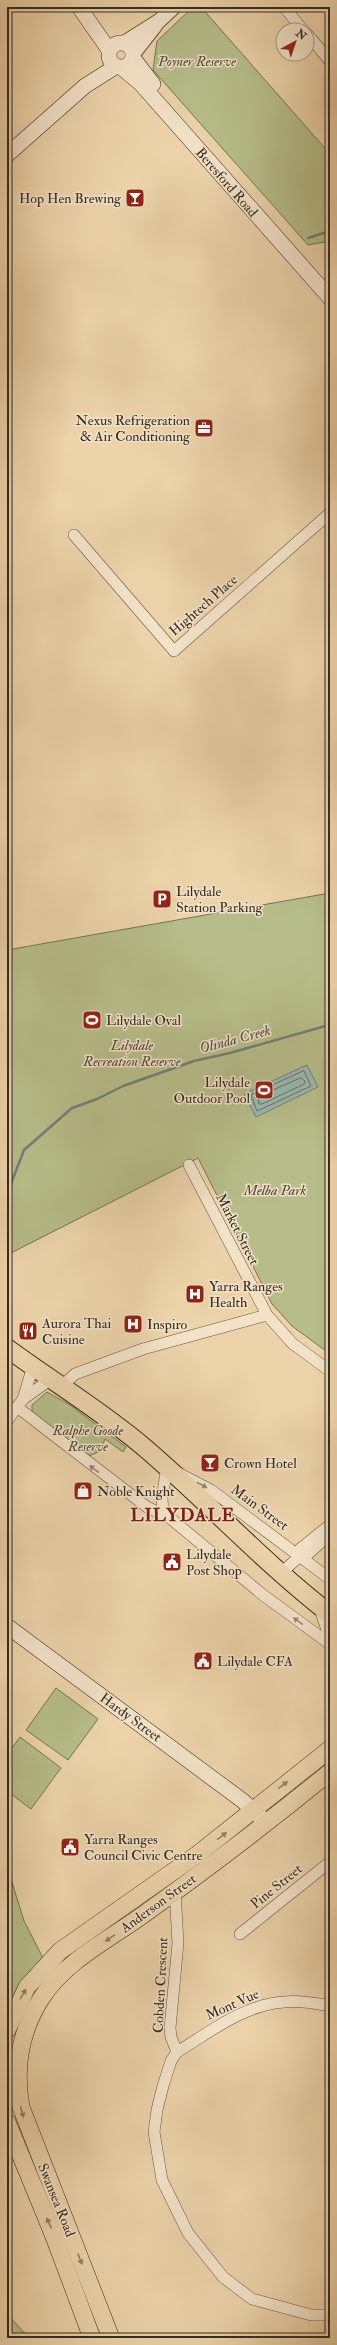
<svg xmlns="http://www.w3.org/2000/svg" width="337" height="2345" font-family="'IM FELL Double Pica',serif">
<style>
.green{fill:#b6bd8a;stroke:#767456}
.water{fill:#9ab7af;stroke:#727f77}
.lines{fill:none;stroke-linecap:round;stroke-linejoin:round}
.shore{stroke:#687168;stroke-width:1}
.stream{stroke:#727f77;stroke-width:2.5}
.minor-casing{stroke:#635544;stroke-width:12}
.tertiary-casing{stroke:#635544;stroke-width:16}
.secondary-casing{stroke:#352b22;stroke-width:16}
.primary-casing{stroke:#352b22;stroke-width:18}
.trunk-casing{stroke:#352b22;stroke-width:20}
.minor{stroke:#f3e2c8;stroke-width:11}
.tertiary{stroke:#f3e2c8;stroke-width:14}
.secondary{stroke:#f3e2c8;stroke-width:15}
.primary{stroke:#ecd3aa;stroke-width:17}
.trunk{stroke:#ecd3aa;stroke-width:18}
.oneway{fill:#948675}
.oneway2{fill:#907f66}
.labels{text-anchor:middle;stroke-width:3;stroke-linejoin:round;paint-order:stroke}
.park-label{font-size:14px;font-style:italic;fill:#4f4837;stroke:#f3e2c8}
.street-label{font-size:14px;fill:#352b22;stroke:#f3e2c8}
.poi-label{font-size:14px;fill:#352b22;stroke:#f3e2c8;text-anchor:start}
.water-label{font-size:15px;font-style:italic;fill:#4e4e45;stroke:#f3e2c8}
.district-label{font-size:18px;font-weight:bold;letter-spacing:1px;fill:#7a1f14;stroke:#f3e2c8}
</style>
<rect width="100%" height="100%" fill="#ecd3aa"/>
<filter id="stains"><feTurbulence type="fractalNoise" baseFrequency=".005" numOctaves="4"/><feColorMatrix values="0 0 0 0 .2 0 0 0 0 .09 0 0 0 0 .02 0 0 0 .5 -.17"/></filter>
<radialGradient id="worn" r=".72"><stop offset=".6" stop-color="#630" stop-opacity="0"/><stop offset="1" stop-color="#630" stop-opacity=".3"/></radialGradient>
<g class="green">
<polygon points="193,7 201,7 330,154 330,241 308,245 153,70 157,41"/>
<polygon points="330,893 330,1354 292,1326 272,1304 198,1158 7,1255 7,950"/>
<polygon points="47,1392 70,1405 126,1447 123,1452 105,1439 100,1451 89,1456 32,1413 32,1405"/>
<polygon points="56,1688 98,1719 68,1760 26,1730"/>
<polygon points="20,1737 61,1768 31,1809 7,1791 7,1755"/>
<polygon points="7,1866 24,1921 43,1958 24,1980 7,2008"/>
<polygon points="7,2314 29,2338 7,2338"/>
</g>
<polygon class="water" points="307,1065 318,1087 256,1117 244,1094"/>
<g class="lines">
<g class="shore">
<polygon points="304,1071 311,1086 257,1111 251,1095"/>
<polygon points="301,1078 305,1081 304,1084 262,1104 259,1104 258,1097"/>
</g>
<g class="stream">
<polyline points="308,238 330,231"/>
<polyline points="7,1194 24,1150 72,1108 97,1099 123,1086 194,1061 230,1053 329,1025"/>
</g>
<defs>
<g id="minor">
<polyline points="284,7 303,30"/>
<polyline points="307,34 330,61"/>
<polyline points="74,535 174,651 330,513"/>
<polyline points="189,1165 267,1315 293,1344 330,1371"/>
<polyline points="62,1386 75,1374 143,1349 267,1315"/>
<polyline points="23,1399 51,1379"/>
<polyline points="17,1407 147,1507 170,1518 263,1595 330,1644"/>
<polyline points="7,1421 23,1399 33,1366"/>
<polyline points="163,1514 162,1498 167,1467 211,1490 330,1579"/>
<polyline points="300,1556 300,1549 330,1525"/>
<polyline points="281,1573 300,1556 307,1555 330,1534"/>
<polyline points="319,1606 330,1639"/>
<polyline points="175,1891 178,1943 170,2028 171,2037 177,2052 171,2061 163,2086 157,2110 154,2132 162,2180 188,2233 223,2277 252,2299 311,2315 330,2315"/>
<polyline points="240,1934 330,1862"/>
<path d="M177 2052C210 2032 243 2005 284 2002 299 2000 315 2003 330 2006"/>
</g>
<g id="tertiary">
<polyline points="124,43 159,21 174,7"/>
<polyline points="133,54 155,26"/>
</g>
<g id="secondary">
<polyline points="79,7 109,50"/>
<circle cx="121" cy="55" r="12"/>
<polyline points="133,58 153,84"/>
<polyline points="122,68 141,84 330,298"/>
<polyline points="7,155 85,86 115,67"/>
<polyline points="7,1626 243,1801 267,1823"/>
</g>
<g id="primary">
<polyline points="7,2030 27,1987 60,1951 198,1854 330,1749"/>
<polyline points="7,2122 53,2234 92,2338"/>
<path d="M111 2338 21 2107C14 2068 20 2031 42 1997 66 1960 112 1938 147 1912 210 1867 271 1820 330 1772"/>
</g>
<path id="trunk" d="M7 1348C53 1382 102 1411 145 1448 208 1502 264 1563 330 1614"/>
</defs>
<use href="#minor" class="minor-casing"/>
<use href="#tertiary" class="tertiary-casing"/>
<use href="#secondary" class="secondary-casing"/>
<use href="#primary" class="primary-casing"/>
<use href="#trunk" class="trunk-casing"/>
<use href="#minor" class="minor"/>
<use href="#tertiary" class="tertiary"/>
<use href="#secondary" class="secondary"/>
<use href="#primary" class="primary"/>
<use href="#trunk" class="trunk"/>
</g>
<defs><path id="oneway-solid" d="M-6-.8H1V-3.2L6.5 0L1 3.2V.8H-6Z"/></defs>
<g class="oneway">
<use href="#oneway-solid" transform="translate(94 1469) rotate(-143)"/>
<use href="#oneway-solid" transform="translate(202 1485) rotate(29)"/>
<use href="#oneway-solid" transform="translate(298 1621) rotate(-144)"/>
</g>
<g class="oneway2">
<use href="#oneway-solid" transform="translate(283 1785) rotate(-38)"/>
<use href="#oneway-solid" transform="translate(222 1836) rotate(-37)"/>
<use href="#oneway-solid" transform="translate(110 1938) rotate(145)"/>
<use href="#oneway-solid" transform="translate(23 1994) rotate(-59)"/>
<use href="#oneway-solid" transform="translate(22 2112) rotate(75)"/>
<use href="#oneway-solid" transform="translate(49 2223) rotate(-113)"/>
<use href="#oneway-solid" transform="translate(80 2259) rotate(68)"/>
</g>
<defs>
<symbol id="bar-square" viewBox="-11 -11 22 22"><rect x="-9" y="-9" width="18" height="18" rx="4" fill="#8f2418" stroke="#f3e2c8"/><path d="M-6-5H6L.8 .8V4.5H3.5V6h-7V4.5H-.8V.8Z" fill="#fff"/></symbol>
<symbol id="office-square" viewBox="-11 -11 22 22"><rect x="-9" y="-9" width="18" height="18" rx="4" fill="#8f2418" stroke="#f3e2c8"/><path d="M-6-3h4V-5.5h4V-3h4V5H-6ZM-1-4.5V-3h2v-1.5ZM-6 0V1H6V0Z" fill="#fff"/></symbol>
<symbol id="parking-square" viewBox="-11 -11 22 22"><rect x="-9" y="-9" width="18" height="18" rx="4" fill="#8f2418" stroke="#f3e2c8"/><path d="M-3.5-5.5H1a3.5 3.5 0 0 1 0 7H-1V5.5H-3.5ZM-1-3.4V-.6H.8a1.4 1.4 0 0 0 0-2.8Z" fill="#fff"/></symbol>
<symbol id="stadium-square" viewBox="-11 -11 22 22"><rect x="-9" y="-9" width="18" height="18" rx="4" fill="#8f2418" stroke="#f3e2c8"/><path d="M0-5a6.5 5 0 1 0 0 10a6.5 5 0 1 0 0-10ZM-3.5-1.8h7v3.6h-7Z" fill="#fff"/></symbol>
<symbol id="hospital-square" viewBox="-11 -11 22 22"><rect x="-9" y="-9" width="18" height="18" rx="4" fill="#8f2418" stroke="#f3e2c8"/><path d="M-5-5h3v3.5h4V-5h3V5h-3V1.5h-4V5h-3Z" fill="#fff"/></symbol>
<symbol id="restaurant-square" viewBox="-11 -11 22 22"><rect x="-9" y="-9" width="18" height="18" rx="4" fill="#8f2418" stroke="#f3e2c8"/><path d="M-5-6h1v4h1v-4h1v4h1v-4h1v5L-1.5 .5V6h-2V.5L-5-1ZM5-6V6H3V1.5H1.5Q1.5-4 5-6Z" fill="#fff"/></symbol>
<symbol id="shop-square" viewBox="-11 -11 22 22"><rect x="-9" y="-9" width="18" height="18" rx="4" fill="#8f2418" stroke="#f3e2c8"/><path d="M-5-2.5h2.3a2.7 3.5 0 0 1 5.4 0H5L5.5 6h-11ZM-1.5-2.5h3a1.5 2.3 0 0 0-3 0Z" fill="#fff"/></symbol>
<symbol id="civic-square" viewBox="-11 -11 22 22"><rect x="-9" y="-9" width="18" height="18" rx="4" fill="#8f2418" stroke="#f3e2c8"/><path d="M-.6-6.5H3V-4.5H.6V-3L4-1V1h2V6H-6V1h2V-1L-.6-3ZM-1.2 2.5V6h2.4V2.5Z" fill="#fff"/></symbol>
</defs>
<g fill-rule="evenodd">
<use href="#bar-square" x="124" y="187" width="22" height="22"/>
<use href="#office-square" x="193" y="417" width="22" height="22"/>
<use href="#parking-square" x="151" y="888" width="22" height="22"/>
<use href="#stadium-square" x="81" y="1009" width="22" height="22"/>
<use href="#stadium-square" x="253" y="1079" width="22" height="22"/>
<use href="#hospital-square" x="184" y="1283" width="22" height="22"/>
<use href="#hospital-square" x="122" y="1313" width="22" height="22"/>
<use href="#restaurant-square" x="17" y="1320" width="22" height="22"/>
<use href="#bar-square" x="199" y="1452" width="22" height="22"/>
<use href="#shop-square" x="72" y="1480" width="22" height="22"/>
<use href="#civic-square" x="161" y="1551" width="22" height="22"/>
<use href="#civic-square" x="192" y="1650" width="22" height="22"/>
<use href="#civic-square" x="59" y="1836" width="22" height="22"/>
</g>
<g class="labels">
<g class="park-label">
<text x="197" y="66">Poyner Reserve</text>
<text x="132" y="1050">Lilydale<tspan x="132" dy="16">Recreation Reserve</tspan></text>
<text x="275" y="1195">Melba Park</text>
<text x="88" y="1435">Ralphe Goode<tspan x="88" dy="16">Reserve</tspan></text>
</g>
<g class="street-label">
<text transform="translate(227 182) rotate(49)" y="5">Beresford Road</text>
<text transform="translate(203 605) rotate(-41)" y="5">Hightech Place</text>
<text transform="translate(238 1229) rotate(63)" y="5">Market Street</text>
<text transform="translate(260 1507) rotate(36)" y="5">Main Street</text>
<text transform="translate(131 1717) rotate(36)" y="5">Hardy Street</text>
<text transform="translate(276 1886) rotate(-39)" y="5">Pine Street</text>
<text transform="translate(158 1903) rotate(-36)" y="5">Anderson Street</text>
<text transform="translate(160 1985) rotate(-87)" y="5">Cobden Crescent</text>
<text transform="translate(232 2004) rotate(-24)" y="5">Mont Vue</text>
<text transform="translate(57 2200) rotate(68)" y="5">Swansea Road</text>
</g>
<g class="poi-label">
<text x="121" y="203" text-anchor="end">Hop Hen Brewing</text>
<text x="190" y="425" text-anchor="end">Nexus Refrigeration<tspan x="190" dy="16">&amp; Air Conditioning</tspan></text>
<text x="176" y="896">Lilydale<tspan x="176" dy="16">Station Parking</tspan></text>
<text x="106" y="1025">Lilydale Oval</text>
<text x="250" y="1087" text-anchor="end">Lilydale<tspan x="250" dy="16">Outdoor Pool</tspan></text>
<text x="209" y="1291">Yarra Ranges<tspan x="209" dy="16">Health</tspan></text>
<text x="42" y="1328">Aurora Thai<tspan x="42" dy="16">Cuisine</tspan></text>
<text x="147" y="1329">Inspiro</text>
<text x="224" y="1468">Crown Hotel</text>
<text x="97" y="1496">Noble Knight</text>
<text x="186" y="1559">Lilydale<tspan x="186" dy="16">Post Shop</tspan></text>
<text x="217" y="1666">Lilydale CFA</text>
<text x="84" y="1844">Yarra Ranges<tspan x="84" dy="16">Council Civic Centre</tspan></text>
</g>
<g class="water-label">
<text transform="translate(235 1039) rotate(-15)" y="5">Olinda Creek</text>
</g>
<g class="district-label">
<text x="183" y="1521">LILYDALE</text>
</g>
</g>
<rect width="337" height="2345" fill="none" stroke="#ecd3aa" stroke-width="24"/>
<rect x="8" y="8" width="321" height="2329" fill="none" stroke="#352b22" stroke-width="2"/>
<rect x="12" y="12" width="313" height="2321" fill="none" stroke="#352b22"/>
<g transform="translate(295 42) rotate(40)"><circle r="19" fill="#f3e2c8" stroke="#a79986"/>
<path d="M0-3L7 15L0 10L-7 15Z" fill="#8f2418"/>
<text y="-6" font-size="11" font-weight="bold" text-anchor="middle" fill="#352b22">N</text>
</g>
<rect width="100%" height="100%" filter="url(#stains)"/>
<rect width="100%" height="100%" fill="url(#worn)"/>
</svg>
